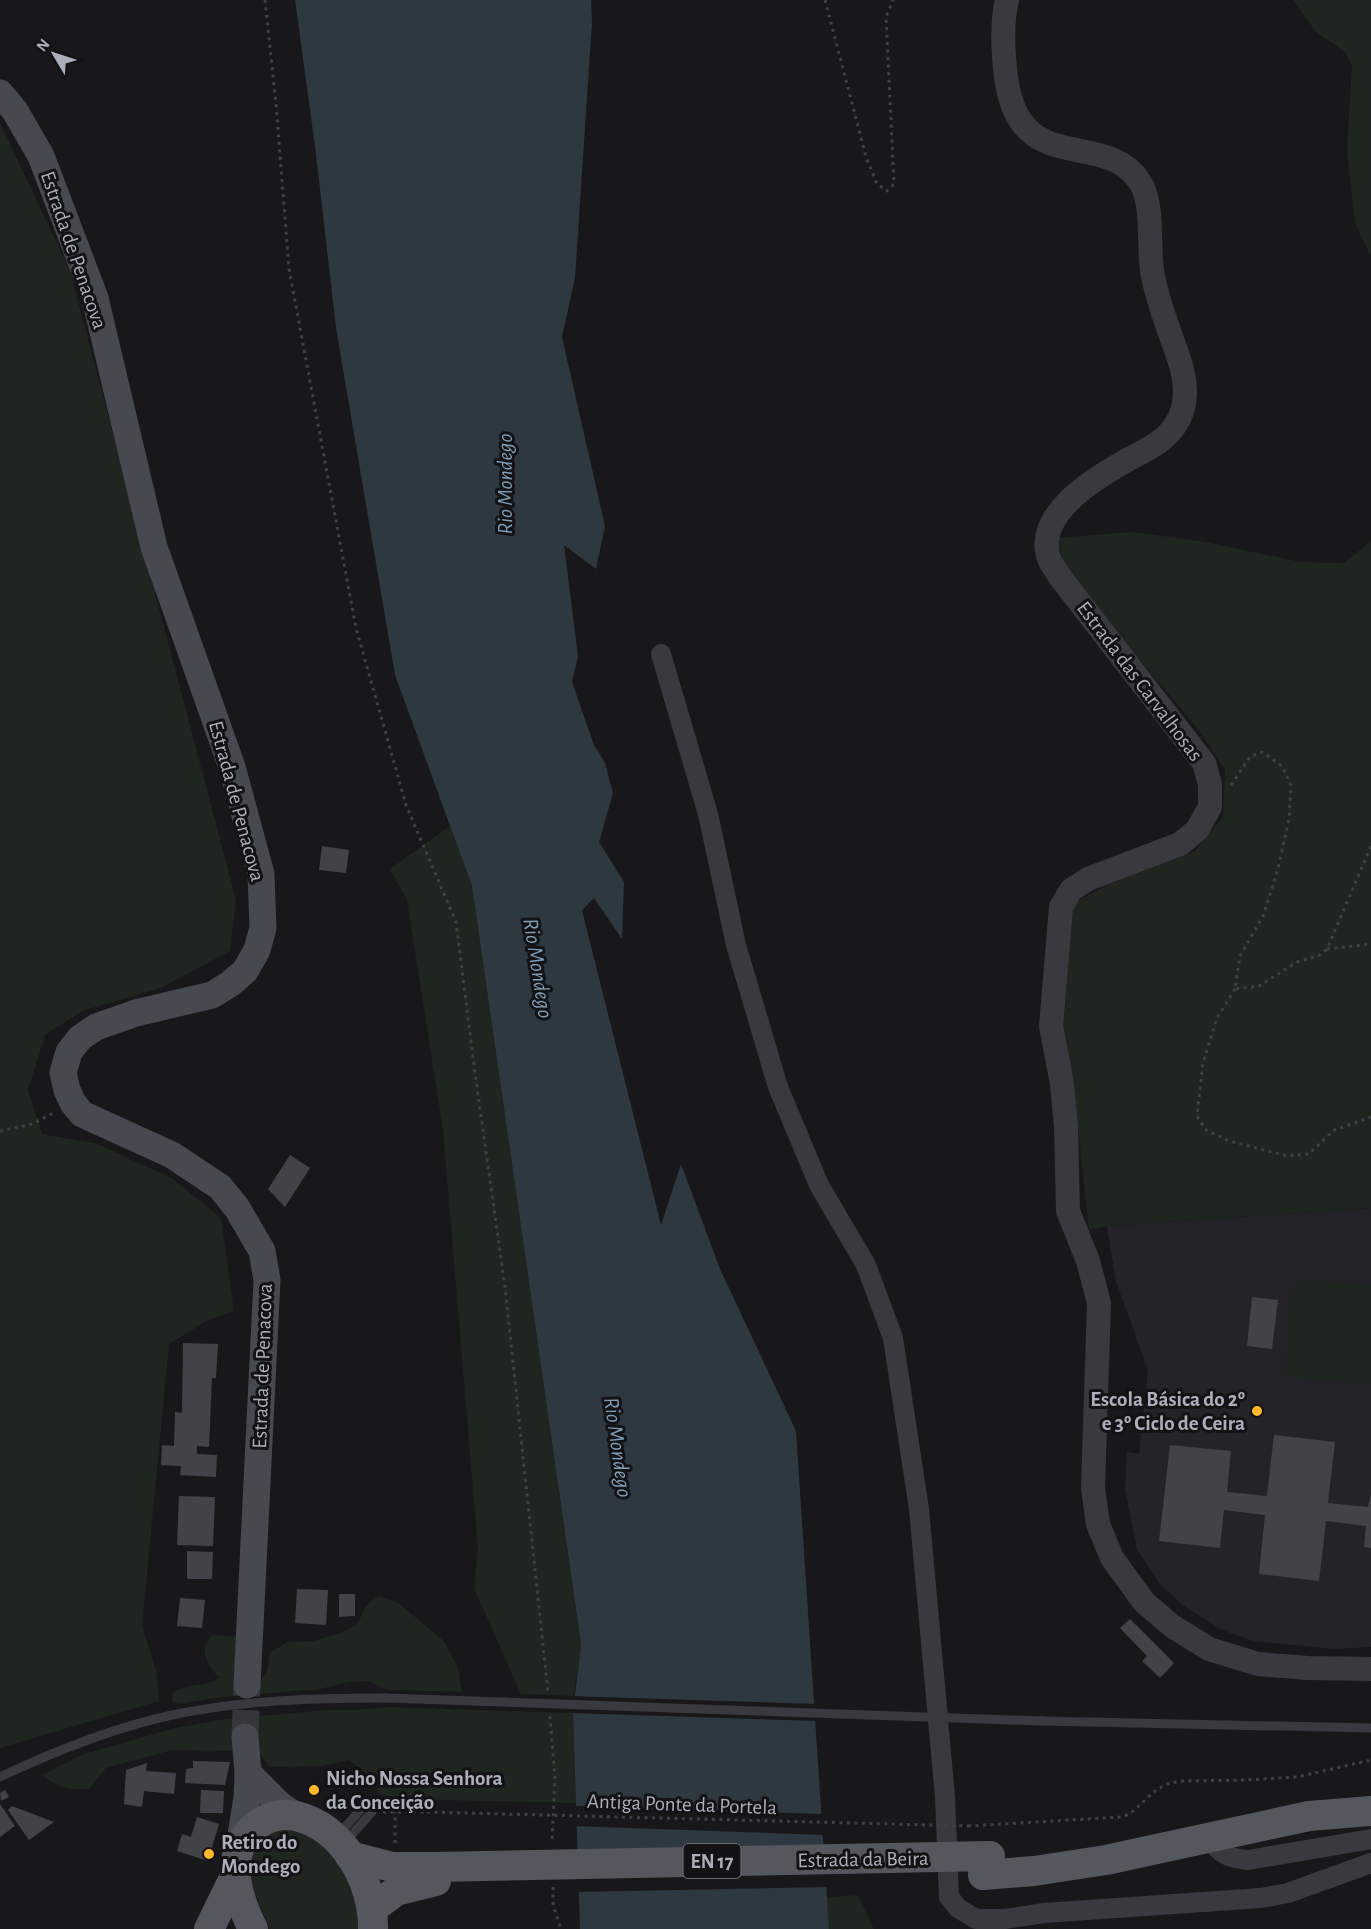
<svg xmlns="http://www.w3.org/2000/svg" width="1371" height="1929" font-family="'Alegreya Sans',sans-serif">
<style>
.built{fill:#242428}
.green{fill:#1e261f}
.water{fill:#2d3840}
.pier{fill:#18181b}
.building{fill:#424348}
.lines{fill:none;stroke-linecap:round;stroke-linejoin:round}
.secondary-tunnel{stroke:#35363b;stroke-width:27;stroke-dasharray:27 14;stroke-linecap:butt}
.path{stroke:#3f4147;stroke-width:3;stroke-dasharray:3 4.5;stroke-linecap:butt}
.service{stroke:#393a40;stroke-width:9}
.minor{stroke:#393a40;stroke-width:20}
.tertiary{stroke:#393a40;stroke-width:24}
.secondary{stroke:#474950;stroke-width:27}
.primary{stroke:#55575f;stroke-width:30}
.path-bridge{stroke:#3f4147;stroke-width:3;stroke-dasharray:3 4.5;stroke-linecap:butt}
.service-bridge{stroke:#393a40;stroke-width:9}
.primary-bridge{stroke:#55575f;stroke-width:30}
.poi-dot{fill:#ffb72c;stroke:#131316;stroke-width:2}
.labels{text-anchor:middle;stroke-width:6;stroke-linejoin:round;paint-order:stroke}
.shield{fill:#131316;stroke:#7d808a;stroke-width:1.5}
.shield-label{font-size:20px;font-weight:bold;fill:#aaafbb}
.street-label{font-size:21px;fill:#aaafbb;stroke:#131316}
.poi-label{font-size:21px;font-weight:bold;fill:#aaafbb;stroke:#131316;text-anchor:start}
.water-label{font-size:22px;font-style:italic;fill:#7f9eb9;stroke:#131316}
</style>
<rect width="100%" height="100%" fill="#18181b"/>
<polygon class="built" points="1371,1208 1371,1647 1334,1649 1253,1641 1222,1630 1181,1604 1159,1583 1137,1549 1125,1489 1127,1452 1139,1454 1148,1370 1116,1282 1107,1226"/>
<g class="green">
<polygon points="1293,0 1371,0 1371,257 1355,222 1347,152 1352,65 1345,52 1316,32"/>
<polygon points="0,123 70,271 236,900 230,951 161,988 82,1011 45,1035 28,1090 42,1134 98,1144 171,1178 221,1218 234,1311 208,1320 169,1344 142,1626 157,1674 159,1701 0,1748"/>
<polygon points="1133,532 1206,542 1301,562 1344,563 1371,541 1371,1208 1107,1226 1089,1230 1076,1109 1060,1027 1073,904 1107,885 1195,851 1223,817 1225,770 1198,729 1068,575 1056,538"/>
<polygon points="450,826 472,886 581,1644 574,1696 521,1694 474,1588 478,1550 443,1130 407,900 390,869"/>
<polygon points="1295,1278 1371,1286 1371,1385 1284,1376"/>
<path d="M378 1596 397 1602 444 1641 458 1668 462 1692 387 1690 369 1681 349 1682 320 1689 214 1698 180 1704 172 1701 173 1692C189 1683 206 1687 220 1678 207 1666 197 1649 213 1635L240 1637 258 1684 267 1671 270 1653 287 1642 314 1641 343 1632 358 1623 366 1606Z"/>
<path d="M386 1707 573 1713 576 1803 392 1799 379 1794 375 1780 349 1760 322 1766 269 1767 260 1754 233 1751 172 1750 106 1768 89 1789C66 1790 61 1789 42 1775L84 1754 175 1728 226 1719 326 1710H356Z"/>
<path d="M287 1828C294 1829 304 1829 310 1833 334 1846 364 1902 358 1929H270C253 1892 229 1843 287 1828Z"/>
<polygon points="858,1895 874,1929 683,1929 723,1906"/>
</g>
<polygon class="water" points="295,0 591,0 592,22 575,278 562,337 605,526 596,569 564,545 578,656 572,682 594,745 605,763 613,793 599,842 624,882 622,939 594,898 582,910 661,1225 681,1164 720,1269 796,1431 829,1929 580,1929 573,1713 581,1644 472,886 395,675 336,328 316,154"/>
<g class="pier">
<polygon points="571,1696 817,1704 818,1721 570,1713"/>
<polygon points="573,1806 824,1814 826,1835 574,1826"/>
<polygon points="827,1850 829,1887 576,1892 575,1853"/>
</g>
<g class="building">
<polygon points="322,846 349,850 346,873 319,870"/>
<polygon points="290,1155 310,1168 285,1207 268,1189"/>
<polygon points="1252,1297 1278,1300 1272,1349 1247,1346"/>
<polygon points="183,1343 218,1344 216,1378 212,1378 209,1447 197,1446 197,1454 217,1455 216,1477 180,1475 181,1466 161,1465 162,1445 174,1446 175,1412 182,1413"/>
<polygon points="1274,1435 1335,1442 1328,1503 1368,1507 1371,1494 1371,1548 1364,1547 1366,1526 1326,1521 1319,1581 1259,1574 1265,1515 1224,1510 1220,1548 1159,1541 1170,1445 1231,1451 1227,1492 1267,1496"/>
<polygon points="179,1496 215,1497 213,1546 177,1545"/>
<polygon points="187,1551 213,1552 212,1579 187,1579"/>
<polygon points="297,1589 328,1590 326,1625 295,1623"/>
<polygon points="339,1594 355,1594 355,1616 339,1617"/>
<polygon points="180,1598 205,1600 202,1628 177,1626"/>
<polygon points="1130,1619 1174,1663 1160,1678 1142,1661 1147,1656 1120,1628"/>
<polygon points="193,1761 230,1762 225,1785 185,1783 186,1769 193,1768"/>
<polygon points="147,1763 146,1771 176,1773 174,1794 144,1791 142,1807 124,1804 126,1770"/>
<polygon points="5,1790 9,1797 1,1801 0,1793"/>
<polygon points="201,1790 224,1791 223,1813 200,1813"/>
<polygon points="0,1804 15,1826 0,1837"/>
<polygon points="12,1806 54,1822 29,1840 8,1810"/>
<polygon points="197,1817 219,1824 208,1861 177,1851 182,1834 191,1837"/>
</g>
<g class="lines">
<polyline class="secondary-tunnel" points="245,1737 247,1685"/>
<g class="path">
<polyline points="265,0 276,104 289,269 356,628 406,805 456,922 475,1073 505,1287 548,1692"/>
<polyline points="825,0 866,157 877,184 887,191 894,184 886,17 893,0"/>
<polyline points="1231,785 1250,757 1262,752 1282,766 1291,785 1289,819 1278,869 1263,916 1240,956 1235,989 1259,986 1297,962 1320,955 1327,949 1371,846"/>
<polyline points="1327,949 1371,944"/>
<polyline points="1235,989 1217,1018 1203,1063 1197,1116 1206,1130 1229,1141 1288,1156 1309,1154 1334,1130 1371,1117"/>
<polyline points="0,1131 32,1124 55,1112"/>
<polyline points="550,1716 555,1778 552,1841"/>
<polyline points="383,1812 427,1812"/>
<polyline points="968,1826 1121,1817 1130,1814 1156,1790 1167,1784 1181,1781 1246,1780 1297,1777 1371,1760"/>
<polyline points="395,1843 395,1812"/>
<polyline points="553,1887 553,1905 561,1929"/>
</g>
<g class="service">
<polyline points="1042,1721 1371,1728"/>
<path d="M0 1777C55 1751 112 1728 172 1715 242 1700 316 1698 386 1698"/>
<polyline points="338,1835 364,1806"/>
<polyline points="346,1841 372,1812"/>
</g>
<g class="minor">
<polyline points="661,654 708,814 736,945 778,1087 819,1185 866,1265 893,1338 919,1509 945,1797 949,1897 958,1908 976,1919 1005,1919 1044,1913 1261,1898 1288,1893 1371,1863"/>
<path d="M1208 1839C1222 1854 1226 1858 1248 1860L1371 1839"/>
</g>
<path class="tertiary" d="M1007 0C1001 24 1003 52 1006 77 1019 180 1104 127 1140 182 1155 206 1147 249 1153 276 1158 304 1170 332 1179 359 1186 380 1189 404 1176 424 1166 441 1146 450 1129 459 1097 477 1031 515 1050 561 1053 566 1057 572 1060 577L1204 763 1210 784V807L1197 830 1180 844 1088 879 1071 890 1061 907 1051 1026 1062 1084 1066 1126 1068 1211 1088 1261 1099 1303 1093 1488 1098 1524 1112 1558 1144 1602 1172 1626 1209 1649 1258 1664 1308 1668 1371 1669"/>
<g class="secondary">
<polyline points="0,93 15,111 41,156 95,298 154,547 232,767 261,874 263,928 257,950 245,971 230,984 212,995 136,1013 96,1027 80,1038 69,1052 63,1073 67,1090 73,1103 82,1114 172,1155 220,1187 237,1208 262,1251 267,1280 247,1685"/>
<polyline points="248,1773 279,1804 296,1816"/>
<polyline points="239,1847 247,1798 248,1773 245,1737"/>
</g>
<g class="primary">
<polyline points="350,1856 392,1867 435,1867"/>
<polyline points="983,1875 1034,1871 1106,1860 1309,1816 1371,1811"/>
<polyline points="372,1909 396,1891 436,1881"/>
<polyline points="209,1929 235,1876"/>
<path d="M253 1929C237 1897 222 1851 257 1825 269 1816 282 1813 296 1816 344 1827 374 1883 373 1929"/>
</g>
<polyline class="path-bridge" points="427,1812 968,1826"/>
<polyline class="service-bridge" points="386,1698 1042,1721"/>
<polyline class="primary-bridge" points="435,1867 990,1856"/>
</g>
<g class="poi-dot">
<circle cx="1257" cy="1411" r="6"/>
<circle cx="314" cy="1790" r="6"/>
<circle cx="209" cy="1854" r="6"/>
</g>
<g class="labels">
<rect class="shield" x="683.5" y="1844" width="57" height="34" rx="4.5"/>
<g class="shield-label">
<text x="712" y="1868">EN 17</text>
</g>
<g class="street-label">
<text transform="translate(74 250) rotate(71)" y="7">Estrada de Penacova</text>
<text transform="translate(1140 681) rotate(53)" y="7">Estrada das Carvalhosas</text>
<text transform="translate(237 801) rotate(75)" y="7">Estrada de Penacova</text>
<text transform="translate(262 1366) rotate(-88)" y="7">Estrada de Penacova</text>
<text transform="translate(682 1804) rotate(2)" y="7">Antiga Ponte da Portela</text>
<text transform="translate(863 1859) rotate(-1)" y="7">Estrada da Beira</text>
</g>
<g class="poi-label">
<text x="1245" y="1406" text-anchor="end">Escola Básica do 2º<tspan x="1245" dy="24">e 3º Ciclo de Ceira</tspan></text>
<text x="326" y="1785">Nicho Nossa Senhora<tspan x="326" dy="24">da Conceição</tspan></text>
<text x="221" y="1849">Retiro do<tspan x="221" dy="24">Mondego</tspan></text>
</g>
<g class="water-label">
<text transform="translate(504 484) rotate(-90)" y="8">Rio Mondego</text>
<text transform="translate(539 968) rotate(81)" y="8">Rio Mondego</text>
<text transform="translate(619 1447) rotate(82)" y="8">Rio Mondego</text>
</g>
</g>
<g transform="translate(54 54) rotate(309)" stroke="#131316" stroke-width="4.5" paint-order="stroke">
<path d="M0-4.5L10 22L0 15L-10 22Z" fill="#aaafbb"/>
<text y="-9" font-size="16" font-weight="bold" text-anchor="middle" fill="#aaafbb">N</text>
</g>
</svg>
